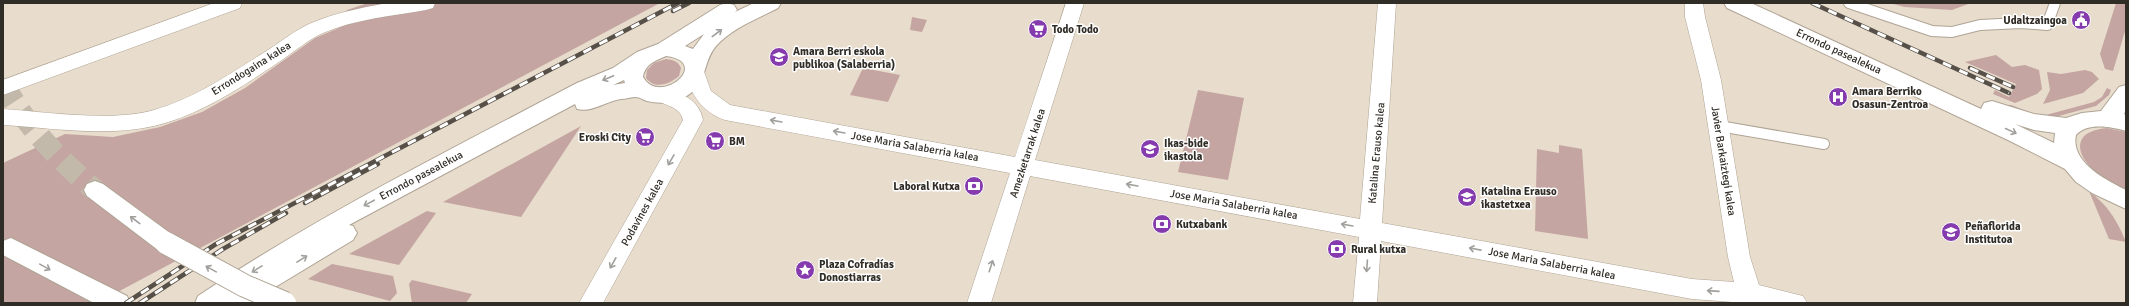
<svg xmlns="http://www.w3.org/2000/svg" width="2129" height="306" font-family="Signika,sans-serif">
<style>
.green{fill:#c4a5a1}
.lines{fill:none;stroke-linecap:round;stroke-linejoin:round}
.highway-tunnel{stroke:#c3b9ab;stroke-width:22;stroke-dasharray:22 11;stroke-linecap:butt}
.lane-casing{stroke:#afa495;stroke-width:12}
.street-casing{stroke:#afa495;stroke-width:1}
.secondary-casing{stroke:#afa495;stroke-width:2}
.highway-casing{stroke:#afa495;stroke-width:2}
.lane{stroke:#fff;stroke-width:10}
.street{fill:#fff;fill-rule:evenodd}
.secondary{fill:#fff;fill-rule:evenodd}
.highway{fill:#fff;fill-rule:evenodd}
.rail-casing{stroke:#565048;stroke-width:4.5}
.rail{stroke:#fff;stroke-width:3;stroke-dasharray:9;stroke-linecap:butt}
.highway-bridge-casing{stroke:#afa495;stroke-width:24;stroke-linecap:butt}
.highway-bridge{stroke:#fff;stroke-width:22}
.oneway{stroke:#a2a09d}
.labels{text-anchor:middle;stroke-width:3;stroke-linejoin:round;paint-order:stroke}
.poi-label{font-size:11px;font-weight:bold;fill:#302c26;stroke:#fff;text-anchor:start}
.street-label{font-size:11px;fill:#302c26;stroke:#fff}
</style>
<rect width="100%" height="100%" fill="#e8dccc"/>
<g class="green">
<polygon points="368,3 660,3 97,303 3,303 3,163 65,134 113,137 160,127 202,112 245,88 315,38 341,27 347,10"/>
<polygon points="1889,3 1971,3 1952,10 1905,7"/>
<polygon points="2116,3 2126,3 2126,28 2113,71 2105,69 2100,54"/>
<polygon points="912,17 927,20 922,32 910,30"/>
<polygon points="1996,55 2012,67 2025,65 2039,70 2042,89 2037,94 2015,103 1993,94 1995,90 2009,97 2016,84 1965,62"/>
<path d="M666 59C673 60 678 61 681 68L679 76C670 84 655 90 646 78L647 70 654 63Z"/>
<polygon points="863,68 900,75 888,102 850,95"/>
<polygon points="2085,70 2092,72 2099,79 2083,93 2043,104 2050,90 2047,72 2061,74"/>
<polygon points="2107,88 2111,90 2109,95 2096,106 2051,118 2038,118 1991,103 1992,101 2002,105 2011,105 2035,114 2046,115 2094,102 2102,97"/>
<polygon points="1198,90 1244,98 1228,180 1178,172"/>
<polygon points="581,126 521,217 443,202"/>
<path d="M2106 128 2126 132V190C2116 186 2107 181 2099 175 2075 156 2070 132 2106 128Z"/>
<polygon points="1559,145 1582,149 1588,239 1535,231 1537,149 1559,153"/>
<path d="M2089 191C2109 207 2116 219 2126 242L2109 239Z"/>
<polygon points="427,211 436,213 399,265 349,254"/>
<polygon points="332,264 393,276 397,293 390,301 308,279"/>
<polygon points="412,280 472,294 466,303 412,303 409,284"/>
</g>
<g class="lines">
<path class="highway-tunnel" d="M3 83C26 126 58 159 95 190"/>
<defs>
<g id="lane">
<polyline points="1849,3 1932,31 1952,32 1980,25 2021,23 2047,25 2055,3"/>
<polyline points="1719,126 1824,144"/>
</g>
<g id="street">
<polygon points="214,3 242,3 240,8 3,95 3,80"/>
<path d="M387 3H435L433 8 426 10C391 16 356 19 323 33 309 39 295 51 282 60 243 86 201 115 154 126 105 137 52 128 3 125V109C45 112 114 122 154 110 196 98 233 72 271 48 283 40 296 30 309 24 334 13 361 8 387 3Z"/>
<path d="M1066 3H1084L1035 160 1360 219 1378 3H1396L1382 223 1692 279 1734 282 1728 257 1701 80 1685 17V3H1703L1705 17 1721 80 1750 257 1759 285 1803 296 1807 303H1746L1692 299 1381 241 1377 303H1353L1359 237 1030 176 991 303H967L1010 173 725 120C702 112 690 94 685 71L688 66 695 64 702 66 711 91 730 105 1015 157Z"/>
<path d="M663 87C681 93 699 99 703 120L603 303H579L683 120C680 104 660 107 653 95L656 90Z"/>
</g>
<g id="secondary">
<path d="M727 3 734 5 737 10 735 12 754 3H781L778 8C757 19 732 28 716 46 701 64 709 85 683 98 672 103 659 104 647 101 644 100 639 97 636 97 631 97 626 99 621 99 606 101 592 113 577 109L575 104 349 225 353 226 357 233 353 240 272 289 254 303H195L198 296C319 215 448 151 577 83L613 68 637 52 658 44 720 5ZM704 34 693 49 685 46ZM666 56C713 62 660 107 643 77 645 64 655 61 666 56ZM624 80 625 83 613 85Z"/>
<path d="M1724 3H1751L1981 109 1984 103 1992 101 2034 114 2066 118 2082 113 2101 111 2119 87 2126 85V110L2124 114 2126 115V131C2111 127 2088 122 2076 135 2070 162 2106 180 2126 190V209L2092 193 2076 182 2065 169 2010 141 1727 8ZM2015 124 2034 130 2055 133 2054 143Z"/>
</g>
<g id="highway">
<polygon points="95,181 103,184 174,236 178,243 174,250 166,253 158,250 87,196 84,190 87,184"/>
<polygon points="11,238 127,296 130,303 94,303 3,255 3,241"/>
</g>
</defs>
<use href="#lane" class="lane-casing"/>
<use href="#street" class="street-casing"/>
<use href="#secondary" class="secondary-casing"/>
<use href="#highway" class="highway-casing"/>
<use href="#lane" class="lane"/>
<use href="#street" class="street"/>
<use href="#secondary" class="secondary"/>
<use href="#highway" class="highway"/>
<defs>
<g id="rail">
<polyline points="1812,3 2009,93"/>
<polyline points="673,11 689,3"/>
<polyline points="1970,68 2013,87"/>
<polyline points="305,203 378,164"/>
<polyline points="126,303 216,244 678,3"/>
<polyline points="140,303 223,249 286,213"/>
</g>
</defs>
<use href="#rail" class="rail-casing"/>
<use href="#rail" class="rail"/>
<defs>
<polyline id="highway-bridge" points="166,243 245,286 285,303"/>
</defs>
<use href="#highway-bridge" class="highway-bridge-casing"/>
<use href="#highway-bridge" class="highway-bridge"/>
</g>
<defs><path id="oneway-shaft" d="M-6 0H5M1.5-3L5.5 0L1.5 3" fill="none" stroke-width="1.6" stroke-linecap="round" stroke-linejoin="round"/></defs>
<g class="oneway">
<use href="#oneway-shaft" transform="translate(717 33) rotate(-37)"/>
<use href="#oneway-shaft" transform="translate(608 78) rotate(157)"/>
<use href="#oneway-shaft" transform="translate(776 121) rotate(-170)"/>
<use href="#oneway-shaft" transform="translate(2011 131) rotate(25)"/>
<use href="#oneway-shaft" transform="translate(839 132) rotate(-170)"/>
<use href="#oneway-shaft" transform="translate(671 160) rotate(120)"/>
<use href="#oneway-shaft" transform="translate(1132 185) rotate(-170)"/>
<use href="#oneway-shaft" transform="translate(369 203) rotate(152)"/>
<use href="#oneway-shaft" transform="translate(135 220) rotate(-143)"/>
<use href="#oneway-shaft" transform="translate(1347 225) rotate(-170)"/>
<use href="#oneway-shaft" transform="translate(1475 249) rotate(-169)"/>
<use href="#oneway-shaft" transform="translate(302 259) rotate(-32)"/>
<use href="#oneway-shaft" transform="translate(613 263) rotate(119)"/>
<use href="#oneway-shaft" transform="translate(991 266) rotate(-72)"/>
<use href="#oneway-shaft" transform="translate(1367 266) rotate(94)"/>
<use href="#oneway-shaft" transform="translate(45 267) rotate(29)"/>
<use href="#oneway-shaft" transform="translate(211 269) rotate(-151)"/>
<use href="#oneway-shaft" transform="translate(257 269) rotate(148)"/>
<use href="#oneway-shaft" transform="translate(1713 291) rotate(-176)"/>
</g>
<defs>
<symbol id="civic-disc" viewBox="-11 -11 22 22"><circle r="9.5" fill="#853bad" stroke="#fff"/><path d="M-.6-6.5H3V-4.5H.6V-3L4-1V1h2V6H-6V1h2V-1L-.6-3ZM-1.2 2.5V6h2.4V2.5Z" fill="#fff"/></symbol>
<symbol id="supermarket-disc" viewBox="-11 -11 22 22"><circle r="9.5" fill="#853bad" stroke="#fff"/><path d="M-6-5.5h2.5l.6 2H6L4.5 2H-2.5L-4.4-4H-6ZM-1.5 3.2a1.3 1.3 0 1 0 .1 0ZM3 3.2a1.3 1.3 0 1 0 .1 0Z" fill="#fff"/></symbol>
<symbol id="school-disc" viewBox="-11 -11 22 22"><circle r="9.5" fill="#853bad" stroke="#fff"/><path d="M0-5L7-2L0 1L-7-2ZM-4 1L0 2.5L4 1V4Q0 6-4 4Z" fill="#fff"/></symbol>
<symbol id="hospital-disc" viewBox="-11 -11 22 22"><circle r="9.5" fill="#853bad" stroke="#fff"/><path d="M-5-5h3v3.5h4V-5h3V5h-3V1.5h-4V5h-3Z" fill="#fff"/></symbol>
<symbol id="bank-disc" viewBox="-11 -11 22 22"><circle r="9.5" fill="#853bad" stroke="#fff"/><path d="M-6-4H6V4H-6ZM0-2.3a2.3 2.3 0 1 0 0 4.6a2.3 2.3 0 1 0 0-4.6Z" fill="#fff"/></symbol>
<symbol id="sight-disc" viewBox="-11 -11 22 22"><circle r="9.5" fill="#853bad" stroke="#fff"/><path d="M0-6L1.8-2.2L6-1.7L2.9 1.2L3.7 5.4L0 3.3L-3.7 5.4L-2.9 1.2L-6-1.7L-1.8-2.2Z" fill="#fff"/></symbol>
</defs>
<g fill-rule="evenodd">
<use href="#civic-disc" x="2070" y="9" width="22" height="22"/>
<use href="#supermarket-disc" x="1027" y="18" width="22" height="22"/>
<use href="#school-disc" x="768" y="46" width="22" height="22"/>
<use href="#hospital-disc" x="1827" y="86" width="22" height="22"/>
<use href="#supermarket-disc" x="634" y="126" width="22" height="22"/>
<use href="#supermarket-disc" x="704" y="130" width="22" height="22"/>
<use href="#school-disc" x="1139" y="138" width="22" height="22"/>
<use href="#bank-disc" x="963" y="175" width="22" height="22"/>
<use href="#school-disc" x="1456" y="186" width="22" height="22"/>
<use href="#bank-disc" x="1151" y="213" width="22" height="22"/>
<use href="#school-disc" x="1940" y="221" width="22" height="22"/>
<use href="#bank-disc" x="1326" y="238" width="22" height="22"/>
<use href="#sight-disc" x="794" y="259" width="22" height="22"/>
</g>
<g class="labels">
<g class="poi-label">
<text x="2067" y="24" text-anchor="end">Udaltzaingoa</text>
<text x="1052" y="33">Todo Todo</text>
<text x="793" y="55">Amara Berri eskola<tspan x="793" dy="13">publikoa (Salaberria)</tspan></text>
<text x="1852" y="95">Amara Berriko<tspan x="1852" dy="13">Osasun-Zentroa</tspan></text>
<text x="631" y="141" text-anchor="end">Eroski City</text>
<text x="729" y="145">BM</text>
<text x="1164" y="147">Ikas-bide<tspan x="1164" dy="13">ikastola</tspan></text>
<text x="960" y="190" text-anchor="end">Laboral Kutxa</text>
<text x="1481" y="195">Katalina Erauso<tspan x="1481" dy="13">ikastetxea</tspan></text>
<text x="1176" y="228">Kutxabank</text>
<text x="1965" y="230">Peñaflorida<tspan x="1965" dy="13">Institutoa</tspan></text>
<text x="1351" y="253">Rural kutxa</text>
<text x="819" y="268">Plaza Cofradías<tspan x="819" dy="13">Donostiarras</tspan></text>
</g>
<g class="street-label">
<text transform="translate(1839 51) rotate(25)" y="4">Errondo pasealekua</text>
<text transform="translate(251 68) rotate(-32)" y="4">Errondogaina kalea</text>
<text transform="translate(915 146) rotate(10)" y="4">Jose Maria Salaberria kalea</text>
<text transform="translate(1027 153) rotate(-72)" y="4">Amezketarrak kalea</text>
<text transform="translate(1376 153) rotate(-85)" y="4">Katalina Erauso kalea</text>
<text transform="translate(1724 161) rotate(81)" y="4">Javier Barkaiztegi kalea</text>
<text transform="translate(421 175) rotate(-28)" y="4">Errondo pasealekua</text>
<text transform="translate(1234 204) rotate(10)" y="4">Jose Maria Salaberria kalea</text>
<text transform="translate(642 212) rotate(-61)" y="4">Podavines kalea</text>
<text transform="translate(1552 263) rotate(11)" y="4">Jose Maria Salaberria kalea</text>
</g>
</g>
<rect width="2129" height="306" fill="none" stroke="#302c26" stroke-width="8"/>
</svg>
